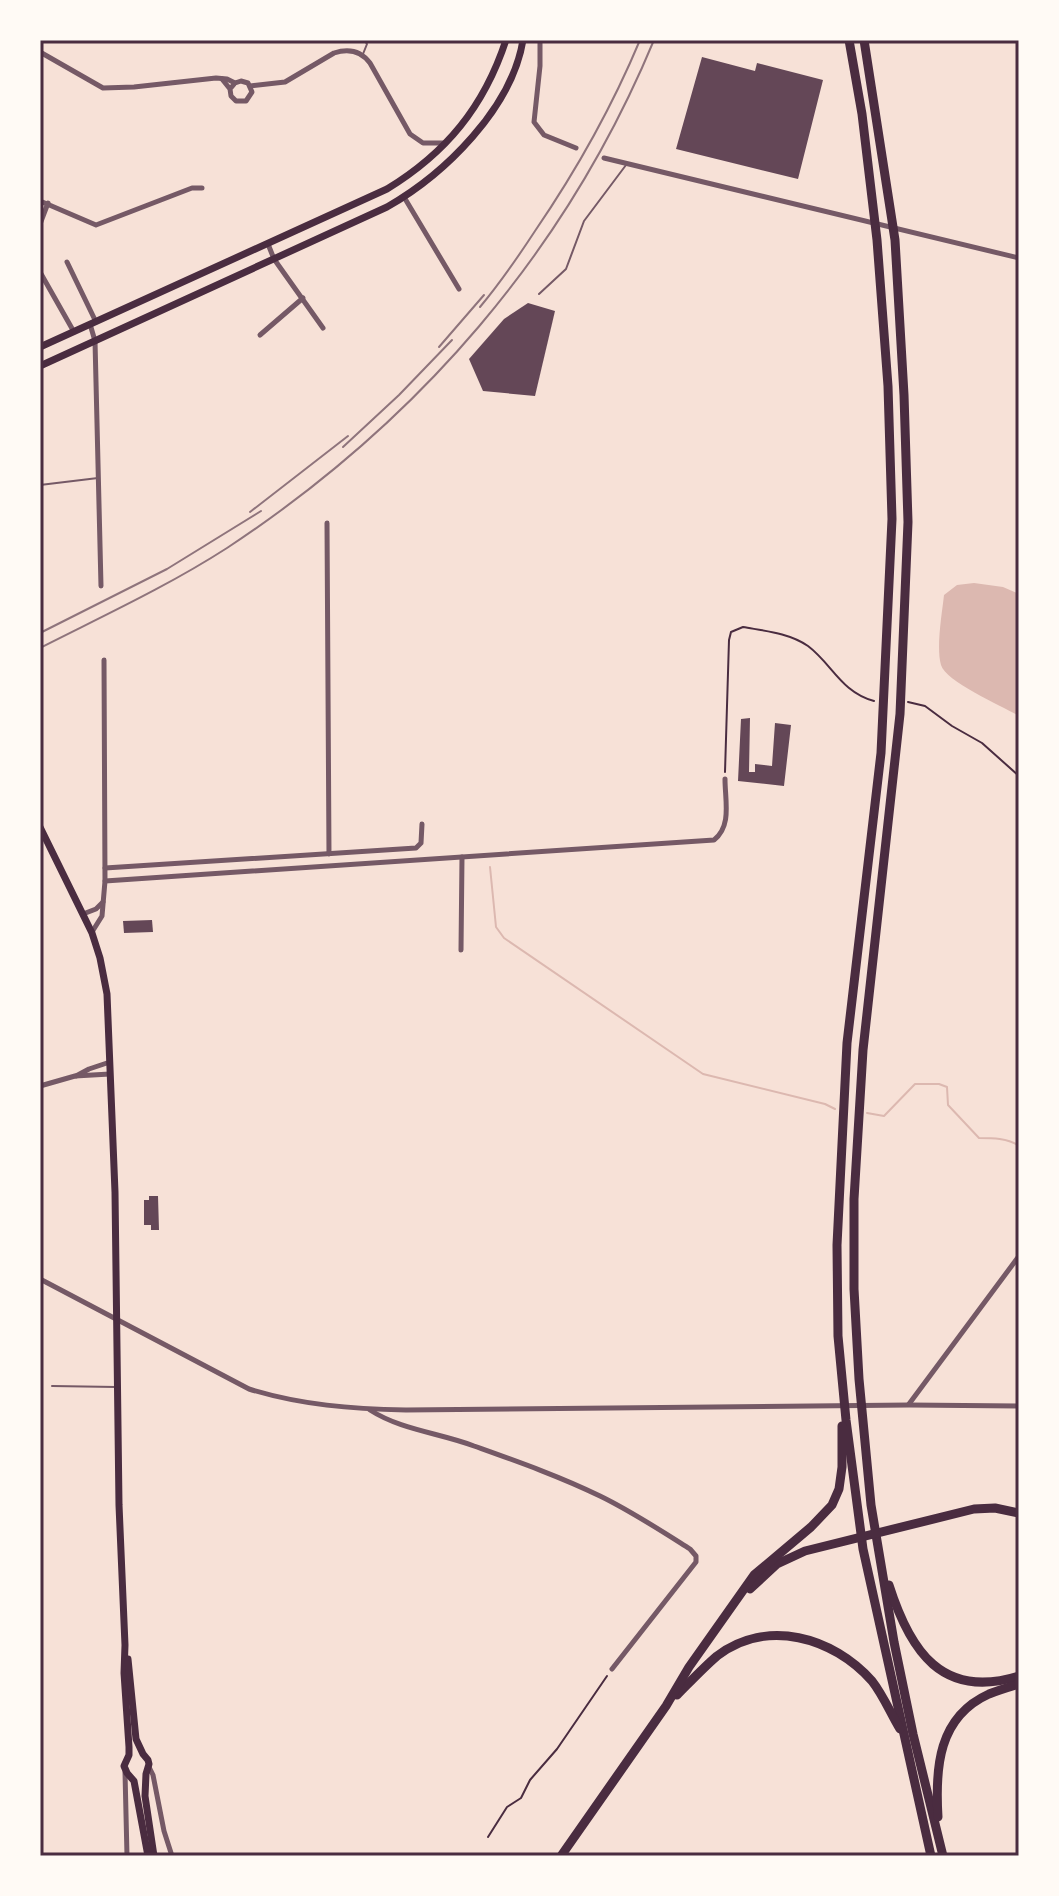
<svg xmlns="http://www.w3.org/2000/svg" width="1059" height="1896" font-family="Lora,serif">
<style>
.water{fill:#dcb8b0}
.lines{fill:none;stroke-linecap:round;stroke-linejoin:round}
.stream{stroke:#dcb8b0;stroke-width:2}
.building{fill:#644757}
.path{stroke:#4a2c40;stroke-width:2}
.service{stroke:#755966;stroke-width:2}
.minor{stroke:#755966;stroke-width:5}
.secondary{stroke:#4a2c40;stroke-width:7}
.motorway{stroke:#4a2c40;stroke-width:9}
.rail{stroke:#8f747c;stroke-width:2}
.neatline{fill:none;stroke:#4a2c40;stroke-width:3}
</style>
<rect width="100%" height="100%" fill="#f7e1d7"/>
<path class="water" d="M974 583 1003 587 1019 594V716C1002 706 946 682 941 665 936 647 942 614 944 595L957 585Z"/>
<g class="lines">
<g class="stream">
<polyline points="490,867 496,927 504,938 703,1074 825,1104 835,1109"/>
<path d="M867 1113 884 1116 915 1084H939L947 1087 948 1105 979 1138C992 1138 1008 1138 1019 1146"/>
</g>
</g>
<g class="building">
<polygon points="702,57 755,71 757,63 823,80 798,179 676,149"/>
<polygon points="528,303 555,311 535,396 483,391 469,359 504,319"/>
<polygon points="750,718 749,772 755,772 755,764 772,766 775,723 791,725 784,786 738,781 741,719"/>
<polygon points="152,920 153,932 124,933 123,921"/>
<polygon points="149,1196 158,1196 159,1230 151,1230 151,1225 144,1225 144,1200 149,1200"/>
</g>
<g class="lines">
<g class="path">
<polyline points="462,40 470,40"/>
<polyline points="908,702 925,706 952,726 982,743 1019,776"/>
<path d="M725 772 729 640 731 632 743 627C765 631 789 633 808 646 832 664 841 692 874 701"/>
<polyline points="488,1837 507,1807 521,1798 530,1780 557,1749 607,1676"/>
</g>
<g class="service">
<polyline points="363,54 367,44 364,40"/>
<polyline points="539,294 566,269 584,221 626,165"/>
<polyline points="40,485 98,478"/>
<polyline points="52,1386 116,1387"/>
</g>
<g class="minor">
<polyline points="540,40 540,66 534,122 544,135 576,148"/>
<polyline points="40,52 103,88 134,87 216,78 227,79 235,83"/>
<polyline points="222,79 230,89 231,96 236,101 246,101 252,92 248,83 241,81 235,83 230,89"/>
<path d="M250 86 285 82 334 53C349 48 361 51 370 63L410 134 423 143H445"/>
<polyline points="604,158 1019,258"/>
<polyline points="404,197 459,289"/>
<polyline points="40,201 96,225 192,188 202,188"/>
<polyline points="40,224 48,203"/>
<polyline points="268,244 274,259 323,328"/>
<polyline points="67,262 96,322"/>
<polyline points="40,272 74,332"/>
<polyline points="90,324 95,341 101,586"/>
<polyline points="260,335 303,298"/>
<polyline points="327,523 329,854"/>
<polyline points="105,868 416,848 421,843 422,824"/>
<path d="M105 881 714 840C732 826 725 801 725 779"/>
<polyline points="83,914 96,909 103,902"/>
<polyline points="92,932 102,916 105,881 104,660"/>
<polyline points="461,950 462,857"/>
<polyline points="76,1076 89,1069 110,1062"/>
<polyline points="40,1086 75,1076 110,1074"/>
<path d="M40 1279 249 1389C301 1405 352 1409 406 1410L909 1405 1019 1406"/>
<polyline points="909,1404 1019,1256"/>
<path d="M370 1410C401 1430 440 1433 474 1446 516 1461 559 1476 600 1496 631 1511 660 1530 690 1549L696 1556V1562L612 1669"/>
<polyline points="149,1767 153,1775 164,1831 172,1856"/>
<polyline points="125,1772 127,1856"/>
</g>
<g class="secondary">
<path d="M40 347 387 189C446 153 484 107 506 40"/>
<path d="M40 366 387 207C445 174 512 108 523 40"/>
<polyline points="40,827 92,933 100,958 107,994 115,1192 119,1505 125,1645 124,1673 129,1747 129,1755 124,1766 127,1773 134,1781 148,1856"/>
<polyline points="128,1659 136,1739 143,1754 148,1760 149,1764 146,1774 145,1796 154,1856"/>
</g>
<g class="motorway">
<polyline points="849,40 862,114 877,240 888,386 892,519 881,753 847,1043 837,1245 838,1336 846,1420 863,1549 931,1856"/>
<polyline points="864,40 895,240 904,395 908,522 900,714 863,1050 854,1199 854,1289 859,1379 871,1505 894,1642 913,1734 943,1856"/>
<path d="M889 1585C910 1651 942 1700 1019 1676"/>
<polyline points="750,1589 777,1564 805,1551 974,1509 995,1508 1019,1513"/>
<path d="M677 1695C690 1682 703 1668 717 1656 767 1618 833 1637 872 1681 883 1695 891 1714 900 1729"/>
<path d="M938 1817C935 1768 938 1717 989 1694 999 1690 1009 1687 1019 1684"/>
<polyline points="561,1856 666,1706 689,1667 754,1575 811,1527 832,1505 839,1489 842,1467 842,1426"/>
</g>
<g class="rail">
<path d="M480 307C500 283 518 257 535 231 576 171 612 107 640 40"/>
<polyline points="439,347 484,295"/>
<polyline points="343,447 399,395 452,340"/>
<polyline points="250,512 348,436"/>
<polyline points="40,633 167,569 261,511"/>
<path d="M40 648C103 616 168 586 227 548 418 422 566 252 654 40"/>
</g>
</g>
<rect width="1059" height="1896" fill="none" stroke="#fffaf5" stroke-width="84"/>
<rect x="42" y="42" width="975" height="1812" class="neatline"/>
</svg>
